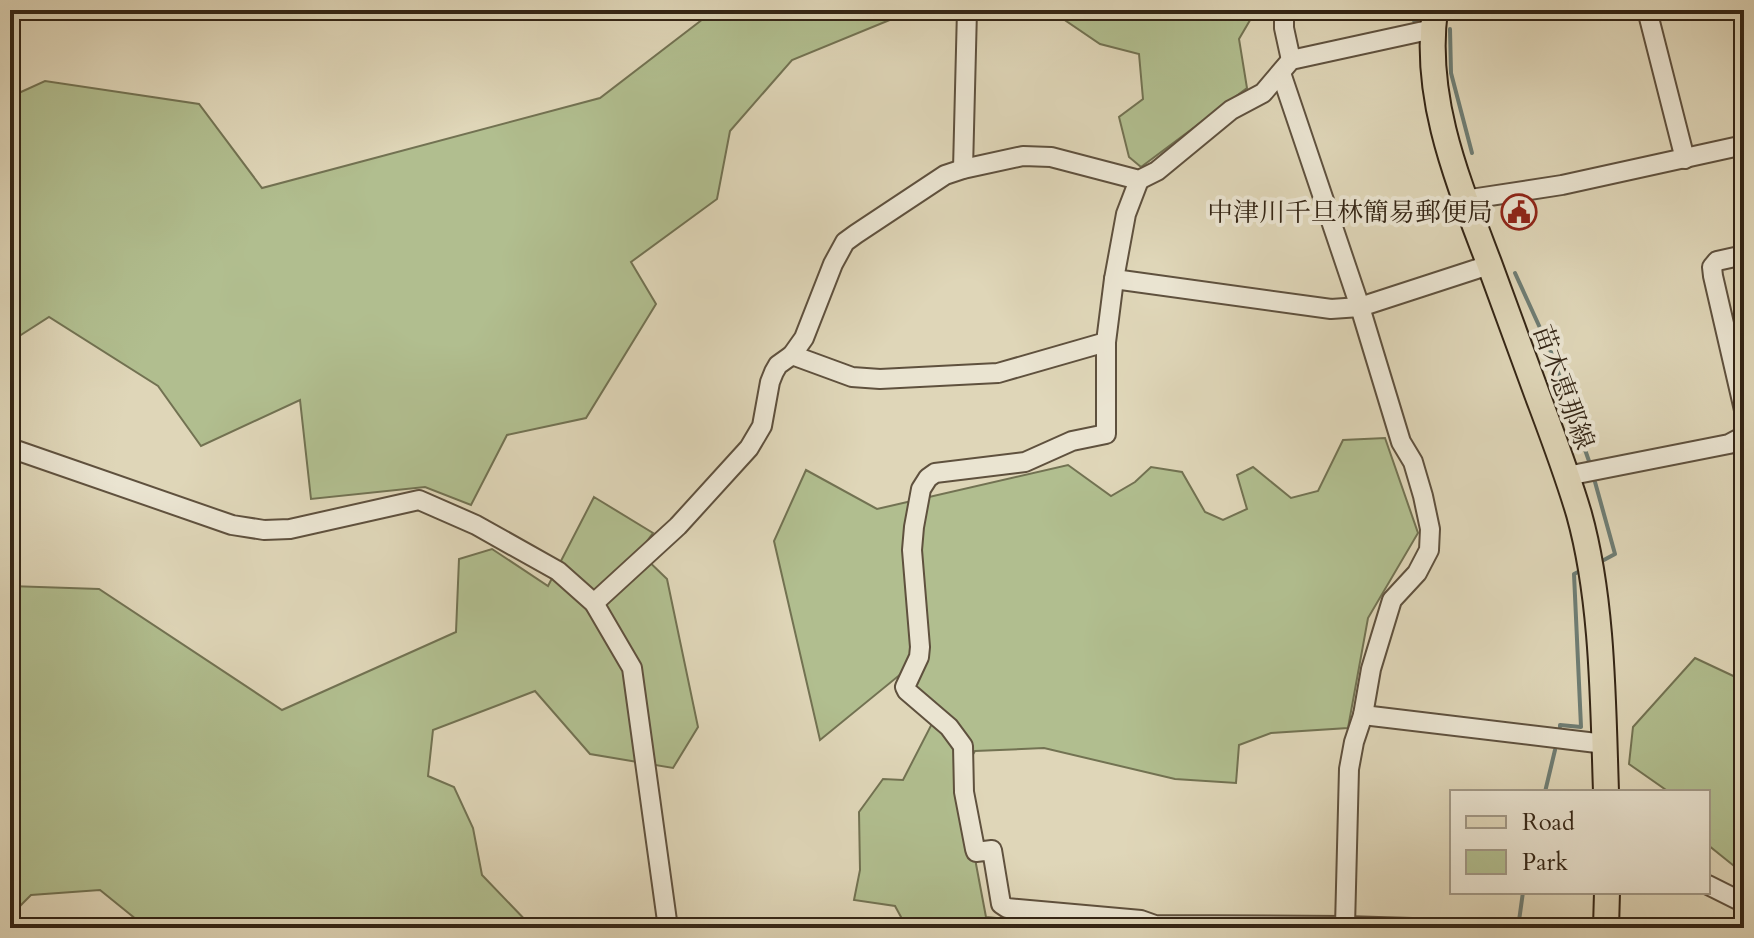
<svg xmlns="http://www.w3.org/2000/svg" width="1754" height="938" font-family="Cardo,'Noto Serif JP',serif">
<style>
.green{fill:#b1be8f;stroke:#727252;stroke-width:2}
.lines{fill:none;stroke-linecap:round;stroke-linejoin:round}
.stream{stroke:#6e7d74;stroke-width:4}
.minor-casing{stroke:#5f513e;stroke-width:22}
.major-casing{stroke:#342515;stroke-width:28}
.minor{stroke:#eae4d1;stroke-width:18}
.major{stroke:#dfd6b8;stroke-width:24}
.labels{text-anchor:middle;stroke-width:8;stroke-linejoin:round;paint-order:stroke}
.poi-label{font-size:26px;fill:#342515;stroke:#eae4d1;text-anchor:end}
.street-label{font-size:26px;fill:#342515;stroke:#eae4d1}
</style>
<rect width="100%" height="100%" fill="#dfd6b8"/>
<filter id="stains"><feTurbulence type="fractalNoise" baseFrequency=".0025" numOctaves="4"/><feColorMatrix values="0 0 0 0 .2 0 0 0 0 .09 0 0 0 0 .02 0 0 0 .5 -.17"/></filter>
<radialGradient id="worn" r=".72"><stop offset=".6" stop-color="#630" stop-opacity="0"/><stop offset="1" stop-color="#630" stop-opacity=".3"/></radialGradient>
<g class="green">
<polygon points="704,10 914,10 792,60 730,131 717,199 631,262 656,304 586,418 507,435 471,505 425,487 311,499 300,400 201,446 158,386 49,317 10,342 10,97 45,81 199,104 262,188 600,98 703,19"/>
<polygon points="1050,10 1256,10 1239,39 1247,88 1141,167 1129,157 1119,117 1143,99 1139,54 1100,44"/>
<polygon points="1385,438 1418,533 1368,618 1348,728 1271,733 1239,745 1236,783 1175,779 1044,748 975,751 968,763 976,864 986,917 1017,920 1027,928 907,928 895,906 854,900 860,870 859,812 883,779 903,780 938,712 902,673 820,740 774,541 806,470 877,509 1068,465 1111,496 1135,482 1151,467 1182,472 1205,512 1223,520 1247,509 1237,475 1253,467 1291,498 1318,491 1343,440"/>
<polygon points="594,497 653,533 639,552 667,579 698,727 673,768 590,754 535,691 433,730 428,776 454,787 473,828 482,875 533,928 147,928 100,890 31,895 10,916 10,586 99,589 282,710 456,632 459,559 492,549 548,586"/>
<polygon points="1695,658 1744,681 1744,874 1708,845 1708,792 1669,792 1629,764 1633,727"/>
</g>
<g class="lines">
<g class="stream">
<polyline points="1406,10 1416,23 1422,22"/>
<polyline points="1450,29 1451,73 1472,153"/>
<polyline points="1515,273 1551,352 1590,464"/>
<polyline points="1595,482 1615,554 1602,561"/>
<polyline points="1560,727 1560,725 1581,727 1574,574 1578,572"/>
<polyline points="1545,792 1555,750"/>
<polyline points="1518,928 1523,892"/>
</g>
<defs>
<g id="minor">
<polyline points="1284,10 1284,28 1291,60"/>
<polyline points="1647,10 1685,159"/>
<polyline points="1281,73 1360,307 1401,442 1413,462 1423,496 1430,529 1429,550 1417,573 1392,600 1371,669 1363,715 1354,742 1349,769 1345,926"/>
<polyline points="963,169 967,10"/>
<polyline points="1464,200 1562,185 1744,145"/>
<polyline points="1744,255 1717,261 1712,267 1713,276 1744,410"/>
<polyline points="1114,279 1331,309 1360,307 1489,265"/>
<polyline points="1106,342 1106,434 1072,441 1025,462 935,473 928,478 921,489 914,527 912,550 920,647 919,657 905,687 907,691 949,727 963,746 964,792 975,849 976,852 992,850 1001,904 1007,908 1141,920 1155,925 1345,926 1412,928"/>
<polyline points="792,355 852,377 880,379 998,373 1106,342 1114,279 1126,214 1139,180"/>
<polyline points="10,448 232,525 264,530 290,529 419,500 476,525 558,571 594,603 632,668 668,928"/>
<polyline points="1567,476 1729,444 1744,436"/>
<polyline points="594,603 678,526 749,448 762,426 770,382 774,372 778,365 792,355 804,338 833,264 845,242 856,234 945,175 963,169 1023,156 1051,157 1139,180 1157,171 1231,110 1263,93 1291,60 1433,29"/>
<polyline points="1363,715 1605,744"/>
<polyline points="1708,885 1744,903"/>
</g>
<g id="major">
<path d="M1435 10C1423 99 1458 181 1489 263 1505 306 1521 350 1537 394 1552 434 1567 473 1579 514 1603 600 1603 703 1606 792"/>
<polyline points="1606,928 1607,892"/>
</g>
</defs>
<use href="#minor" class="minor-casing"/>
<use href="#major" class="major-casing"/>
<use href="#minor" class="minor"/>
<use href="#major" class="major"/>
</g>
<defs>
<symbol id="civic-ring" viewBox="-11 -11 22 22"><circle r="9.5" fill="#eae4d1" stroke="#8f2418" stroke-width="1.5"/><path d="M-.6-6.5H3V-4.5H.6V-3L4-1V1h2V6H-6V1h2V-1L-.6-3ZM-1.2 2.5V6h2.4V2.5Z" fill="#8f2418"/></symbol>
</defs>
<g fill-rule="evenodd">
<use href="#civic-ring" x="1499" y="192" width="40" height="40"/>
</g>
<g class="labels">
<g class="poi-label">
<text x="1493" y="221">中津川千旦林簡易郵便局</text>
</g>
<g class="street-label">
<text transform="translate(1564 387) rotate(70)" y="9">苗木恵那線</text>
</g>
</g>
<rect width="1754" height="938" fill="none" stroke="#dfd6b8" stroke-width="40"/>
<rect x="12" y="12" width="1730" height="914" fill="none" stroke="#342515" stroke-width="4"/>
<rect x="20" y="20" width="1714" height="898" fill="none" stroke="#342515" stroke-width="2"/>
<rect x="1450" y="790" width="260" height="104" fill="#eae4d1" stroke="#a19886" stroke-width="2"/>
<rect x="1466" y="816" width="40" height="12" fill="#dfd6b8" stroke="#a19886" stroke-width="2"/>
<text x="1522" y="830" font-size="24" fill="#342515">Road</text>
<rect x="1466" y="850" width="40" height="24" fill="#b1be8f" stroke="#a19886" stroke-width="2"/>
<text x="1522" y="870" font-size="24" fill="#342515">Park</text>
<rect width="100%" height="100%" filter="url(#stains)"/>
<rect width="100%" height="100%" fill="url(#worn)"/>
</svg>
